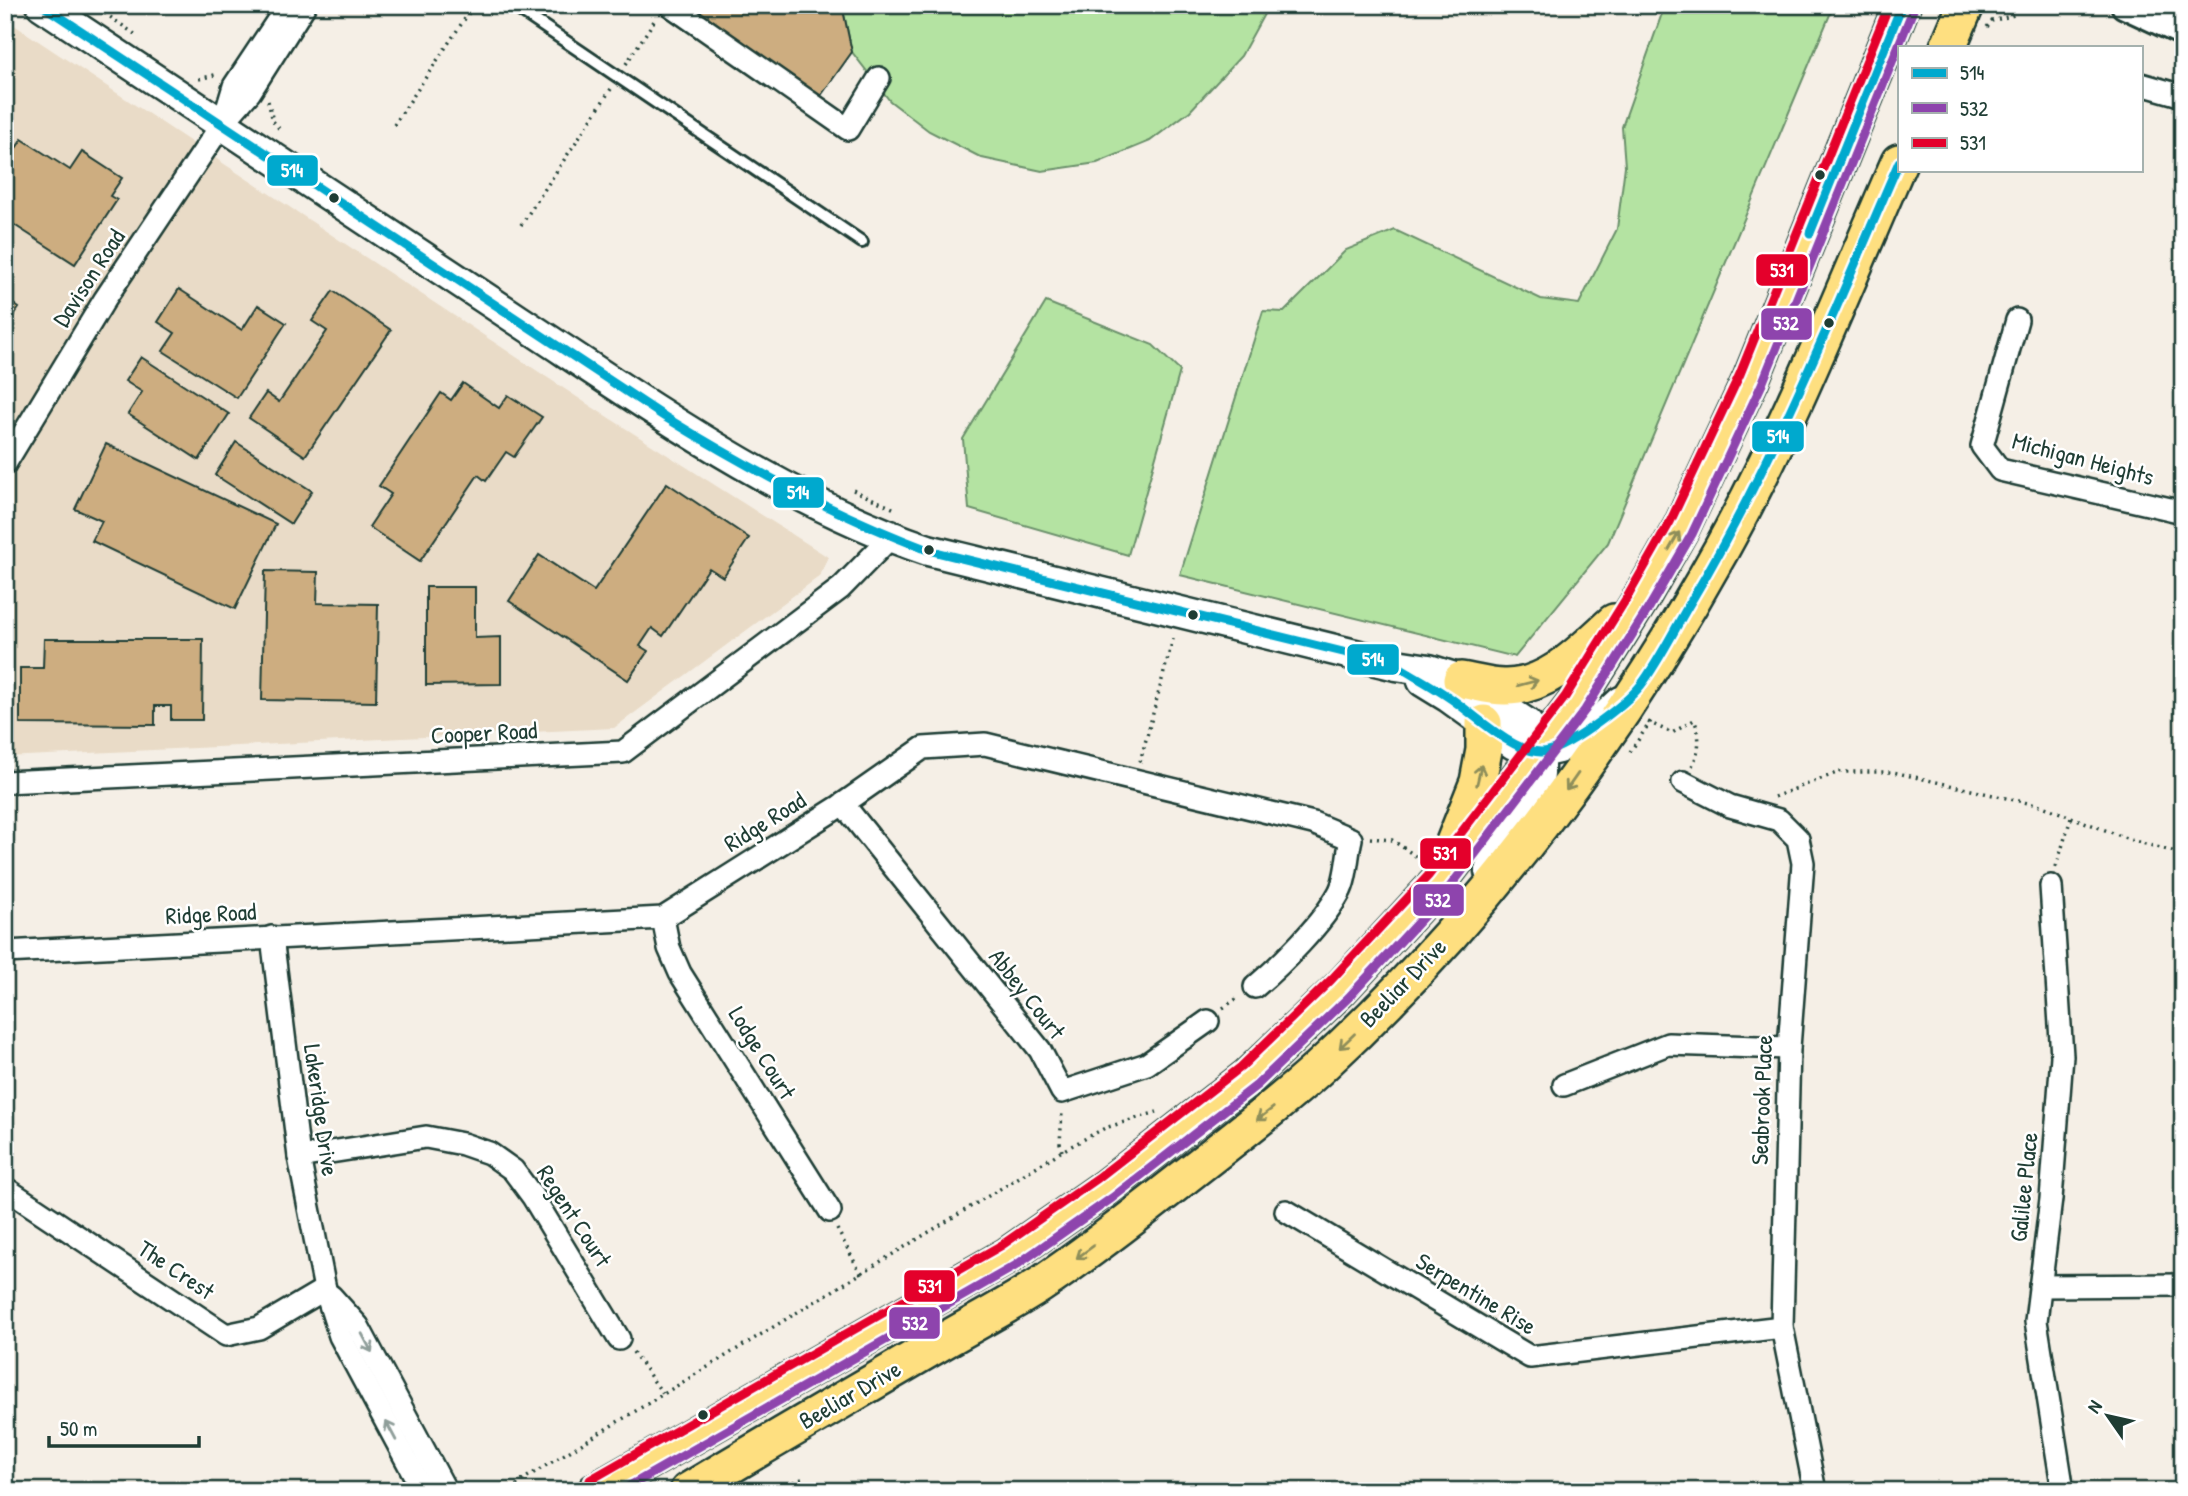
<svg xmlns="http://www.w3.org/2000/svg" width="2188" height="1496" font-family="'Patrick Hand',sans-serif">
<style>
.built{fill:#e9dbc7}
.green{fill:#b4e3a2;stroke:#6a906b;stroke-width:2}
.building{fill:#cdad80;stroke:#1f3d34;stroke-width:2}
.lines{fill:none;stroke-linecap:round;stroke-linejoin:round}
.service-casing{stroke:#1f3d34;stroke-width:16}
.minor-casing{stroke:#1f3d34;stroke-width:26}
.tertiary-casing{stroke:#1f3d34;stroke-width:32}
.secondary-casing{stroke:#1f3d34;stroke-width:35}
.trunk-casing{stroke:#1f3d34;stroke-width:40}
.path{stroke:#1f3d34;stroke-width:3.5;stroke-dasharray:2 5;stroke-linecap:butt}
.service{stroke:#fff;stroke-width:10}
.minor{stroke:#fff;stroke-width:21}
.tertiary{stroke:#fff;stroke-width:26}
.secondary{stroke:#fff;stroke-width:30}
.trunk{stroke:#fedf80;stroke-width:35}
.bus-1-casing{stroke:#fff;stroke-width:14}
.bus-2-casing{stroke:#fff;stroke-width:14}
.bus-3-casing{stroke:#fff;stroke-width:14}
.bus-1{stroke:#00a9ce;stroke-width:9}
.bus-2{stroke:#8e44ad;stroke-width:9}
.bus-3{stroke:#e4002b;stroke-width:9}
.oneway{stroke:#8e8e5a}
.oneway2{stroke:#8f9e9a}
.bus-dot{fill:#1f3d34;stroke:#fff;stroke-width:2.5}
.labels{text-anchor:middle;stroke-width:5;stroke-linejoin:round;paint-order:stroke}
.street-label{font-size:24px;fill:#1f3d34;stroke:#fff}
.line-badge{stroke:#fff;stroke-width:2.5}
.badge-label{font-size:19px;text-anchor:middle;font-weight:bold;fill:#fff}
</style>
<rect width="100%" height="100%" fill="#f5efe6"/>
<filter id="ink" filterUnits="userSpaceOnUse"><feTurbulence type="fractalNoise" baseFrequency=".0143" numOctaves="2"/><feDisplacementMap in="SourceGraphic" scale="14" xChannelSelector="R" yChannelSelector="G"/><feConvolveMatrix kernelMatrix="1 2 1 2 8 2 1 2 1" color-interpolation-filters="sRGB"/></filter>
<g filter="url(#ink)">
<polygon class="built" points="5,19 592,407 828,557 820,576 614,728 5,757"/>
<g class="green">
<polygon points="842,5 1269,5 1241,56 1190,111 1150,141 1097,163 1042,171 982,158 929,131 890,101 852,52"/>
<polygon points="1665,5 1834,5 1608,543 1515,657 1180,575 1263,311 1284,312 1346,250 1395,230 1541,299 1579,304 1617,229 1625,166 1622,127"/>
<polygon points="1046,302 1153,345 1180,371 1128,555 969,509 963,439"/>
</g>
<g class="building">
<polygon points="683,5 842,5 852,52 820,97"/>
<polygon points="22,139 70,170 82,152 122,178 110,196 117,200 75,264 5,219 5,165"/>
<polygon points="179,289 242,330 258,305 286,323 237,398 163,351 175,333 158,322"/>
<polygon points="333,291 391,330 305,456 249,418 266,393 279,402 327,331 312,321"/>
<polygon points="5,298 19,308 5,328"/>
<polygon points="141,357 229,414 199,460 128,414 142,392 125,381"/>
<polygon points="463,383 499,408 508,395 542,417 514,457 506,452 486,481 478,475 420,561 369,527 391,494 379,486 441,393 451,400"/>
<polygon points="236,442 312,491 291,524 215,475"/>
<polygon points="106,444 276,524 235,609 92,541 102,521 75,509"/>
<polygon points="667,483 749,538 723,577 709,568 663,636 652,628 640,646 648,651 628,680 509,601 539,555 594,591"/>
<polygon points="265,571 318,572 317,603 378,604 376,702 262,700"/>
<polygon points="426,587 475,587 475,638 501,637 501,684 426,685"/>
<polygon points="44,639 203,639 202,720 171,720 171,706 155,706 155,725 20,724 20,668 43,668"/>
</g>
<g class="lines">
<defs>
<polyline id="service" points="512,5 862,242"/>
<g id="minor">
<polyline points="670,5 848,129 879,78"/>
<polyline points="2141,84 2183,96"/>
<polyline points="225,116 234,86 286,8"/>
<polyline points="2017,320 1982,446 2000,470 2183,512"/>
<polyline points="5,464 105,299 222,124 250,92 305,5"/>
<polyline points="5,782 623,752 841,588 890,538"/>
<polyline points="1683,782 1730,806 1779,820 1798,839 1803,863 1789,1048 1782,1327 1815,1491"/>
<polyline points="843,804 1040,1050 1062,1092 1147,1064 1208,1021"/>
<polyline points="2051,886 2062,1056 2051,1199 2036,1321 2063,1491"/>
<polyline points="663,918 669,948 680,973 830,1211"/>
<polyline points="272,937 299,1157 325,1289 340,1336 423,1491"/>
<path d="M5 952 663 918 840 806 923 748 985 744 1313 823 1351 839C1347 855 1347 879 1339 893 1322 924 1282 964 1255 987"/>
<polyline points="1564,1085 1668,1044 1789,1048"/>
<polyline points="299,1157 426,1137 463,1144 489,1153 513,1170 533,1197 619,1339"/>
<polyline points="5,1188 226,1335 259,1328 325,1289"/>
<polyline points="1286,1211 1530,1357 1782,1327"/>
<polyline points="2040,1286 2183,1285"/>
<polyline points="331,1296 358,1326 446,1491"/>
</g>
<polyline id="tertiary" points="2125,5 2183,32"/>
<g id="secondary">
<path d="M42 5C201 110 359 215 518 320 646 404 782 501 928 550L1396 665 1429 670 1461 680 1527 724 1539 739V775L1490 871"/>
<polyline points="1423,681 1449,697 1514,744 1540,752 1558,748 1598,723 1621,702"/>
</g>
<g id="trunk">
<polyline points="1948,47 1966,5"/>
<path d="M1461 680C1475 682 1490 687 1504 687 1548 688 1583 650 1614 622"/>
<polyline points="1453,845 1478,782 1484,750 1484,723"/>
<polyline points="596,1491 1009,1255 1105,1188 1249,1076 1340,989 1437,884 1575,704 1640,600 1681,528 1751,379 1902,5"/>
<path d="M688 1491C768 1443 848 1397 928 1350 965 1328 1004 1308 1040 1285 1089 1252 1135 1216 1182 1179 1228 1143 1275 1108 1319 1068 1480 920 1615 741 1721 550 1790 426 1842 292 1899 162"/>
</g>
</defs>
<use href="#service" class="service-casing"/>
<use href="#minor" class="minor-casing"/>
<use href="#tertiary" class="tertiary-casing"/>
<use href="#secondary" class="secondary-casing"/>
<use href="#trunk" class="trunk-casing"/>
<g class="path">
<polyline points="93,5 136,35"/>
<polyline points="1987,27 1992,21 2014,15 2013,5"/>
<polyline points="626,64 656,18"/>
<polyline points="199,79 218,74"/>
<polyline points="268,101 273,121 281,131"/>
<polyline points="394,125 474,5"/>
<polyline points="521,225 611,89"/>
<polyline points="853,490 897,510"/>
<path d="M1648 722 1672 733 1694 720C1701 734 1700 751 1692 766"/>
<polyline points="1630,752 1651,721"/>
<polyline points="1140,762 1174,635"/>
<polyline points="1774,797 1839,772 1893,772 2045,807 2134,841 2183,854"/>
<polyline points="1370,838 1392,840 1420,859"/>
<polyline points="2056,867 2071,818"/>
<polyline points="1223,1008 1239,997"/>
<polyline points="1062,1151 1060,1143 1062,1112"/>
<polyline points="837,1229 861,1274"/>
<polyline points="633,1352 663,1394"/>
<polyline points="512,1491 519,1482 1062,1151 1105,1128 1157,1112"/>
<polyline points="767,1491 802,1479 805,1486 800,1491"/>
</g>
<use href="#service" class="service"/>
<use href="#minor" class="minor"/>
<use href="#tertiary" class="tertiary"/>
<use href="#secondary" class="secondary"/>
<use href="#trunk" class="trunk"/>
<defs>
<g id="bus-1">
<path d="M42 5 665 417C750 469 835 515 928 550L1396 665C1414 676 1433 686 1450 698 1474 714 1512 752 1541 752 1564 752 1626 704 1641 685 1660 660 1676 626 1693 598 1775 460 1835 309 1899 162"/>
<polyline points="1810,233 1902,5"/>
</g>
<polyline id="bus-2" points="621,1491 1015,1266 1112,1198 1257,1085 1349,997 1446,892 1585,710 1650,606 1692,534 1762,384 1913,10"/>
<polyline id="bus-3" points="590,1480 1002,1245 1098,1178 1241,1067 1331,980 1428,876 1565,697 1629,594 1670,522 1740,374 1889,5"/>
</defs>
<use href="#bus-1" class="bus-1-casing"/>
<use href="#bus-2" class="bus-2-casing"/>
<use href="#bus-3" class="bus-3-casing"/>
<use href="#bus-1" class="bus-1"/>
<use href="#bus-2" class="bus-2"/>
<use href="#bus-3" class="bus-3"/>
</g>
<defs><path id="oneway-shaft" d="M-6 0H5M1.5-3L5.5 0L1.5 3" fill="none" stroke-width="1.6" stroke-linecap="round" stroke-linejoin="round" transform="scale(1.75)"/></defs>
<g class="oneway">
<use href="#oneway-shaft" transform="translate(1674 541) rotate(-60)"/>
<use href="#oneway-shaft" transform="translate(1528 683) rotate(-15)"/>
<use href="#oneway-shaft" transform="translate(1479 775) rotate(-77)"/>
<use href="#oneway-shaft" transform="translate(1572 782) rotate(125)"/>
<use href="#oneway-shaft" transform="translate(1347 1041) rotate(136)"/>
<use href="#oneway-shaft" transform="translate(1265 1114) rotate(142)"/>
<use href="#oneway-shaft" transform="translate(1085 1252) rotate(144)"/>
</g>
<g class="oneway2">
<use href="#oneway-shaft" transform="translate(367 1343) rotate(62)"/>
<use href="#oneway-shaft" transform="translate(391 1431) rotate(-118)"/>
</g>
</g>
<g class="bus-dot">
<circle cx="1820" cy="175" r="6"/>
<circle cx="334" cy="198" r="6"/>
<circle cx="1829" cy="323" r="6"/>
<circle cx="929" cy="550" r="6"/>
<circle cx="1193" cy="615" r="6"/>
<circle cx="703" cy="1415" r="6"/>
</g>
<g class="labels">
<g class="street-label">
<text transform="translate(89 278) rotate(-57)" y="8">Davison Road</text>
<text transform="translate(2083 459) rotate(15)" y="8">Michigan Heights</text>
<text transform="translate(484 733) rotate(-3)" y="8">Cooper Road</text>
<text transform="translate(765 822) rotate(-32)" y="8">Ridge Road</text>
<text transform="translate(211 914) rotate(-3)" y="8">Ridge Road</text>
<text transform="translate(1403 983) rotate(-46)" y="8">Beeliar Drive</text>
<text transform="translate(1027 994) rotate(52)" y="8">Abbey Court</text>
<text transform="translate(762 1053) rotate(58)" y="8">Lodge Court</text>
<text transform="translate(1762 1100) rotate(-88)" y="8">Seabrook Place</text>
<text transform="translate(321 1110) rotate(82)" y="8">Lakeridge Drive</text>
<text transform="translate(2024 1187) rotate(-84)" y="8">Galilee Place</text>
<text transform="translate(574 1216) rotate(57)" y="8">Regent Court</text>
<text transform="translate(176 1270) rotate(34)" y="8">The Crest</text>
<text transform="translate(1476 1294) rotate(31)" y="8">Serpentine Rise</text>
<text transform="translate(850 1395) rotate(-30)" y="8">Beeliar Drive</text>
</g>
</g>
<g class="line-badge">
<rect x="266" y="154" width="53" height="33" rx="7" fill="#00a9ce"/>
<rect x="1755" y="253" width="54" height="34" rx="7" fill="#e4002b"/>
<rect x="1760" y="307" width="53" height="34" rx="7" fill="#8e44ad"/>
<rect x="1751" y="420" width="54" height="33" rx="7" fill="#00a9ce"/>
<rect x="772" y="476" width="53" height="33" rx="7" fill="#00a9ce"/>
<rect x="1346" y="643" width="54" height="33" rx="7" fill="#00a9ce"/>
<rect x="1419" y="837" width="53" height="33" rx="7" fill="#e4002b"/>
<rect x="1412" y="883" width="53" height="34" rx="7" fill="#8e44ad"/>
<rect x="903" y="1269" width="53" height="34" rx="7" fill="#e4002b"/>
<rect x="888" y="1306" width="53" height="34" rx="7" fill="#8e44ad"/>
</g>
<g class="badge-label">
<text x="292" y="177">514</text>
<text x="1782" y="277">531</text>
<text x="1786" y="330">532</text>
<text x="1778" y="443">514</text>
<text x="798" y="499">514</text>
<text x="1373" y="666">514</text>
<text x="1445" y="860">531</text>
<text x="1438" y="907">532</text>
<text x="930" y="1293">531</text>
<text x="915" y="1330">532</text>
</g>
<rect width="2188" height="1496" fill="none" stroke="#fff" stroke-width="28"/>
<rect x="14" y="14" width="2160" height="1468" fill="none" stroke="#1f3d34" stroke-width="2.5" filter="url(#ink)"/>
<rect x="1898" y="46" width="245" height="126" fill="#ffffff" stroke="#a5b1ae" stroke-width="2"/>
<rect x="1912" y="68" width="35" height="10" fill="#00a9ce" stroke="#a5b1ae" stroke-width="2"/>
<text x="1960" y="80" font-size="21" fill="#1f3d34">514</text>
<rect x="1912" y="103" width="35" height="10" fill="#8e44ad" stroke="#a5b1ae" stroke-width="2"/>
<text x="1960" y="116" font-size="21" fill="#1f3d34">532</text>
<rect x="1912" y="138" width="35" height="10" fill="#e4002b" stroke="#a5b1ae" stroke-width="2"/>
<text x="1960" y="150" font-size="21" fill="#1f3d34">531</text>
<g transform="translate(2108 1416) rotate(304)" stroke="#ffffff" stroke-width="5" paint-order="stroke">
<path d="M0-5L12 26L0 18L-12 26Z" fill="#1f3d34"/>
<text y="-10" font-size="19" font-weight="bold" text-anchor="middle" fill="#1f3d34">N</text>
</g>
<path d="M49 1436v10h150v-10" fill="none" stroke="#1f3d34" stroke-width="3.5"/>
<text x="60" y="1436" font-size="21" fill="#1f3d34" stroke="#ffffff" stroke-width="5" paint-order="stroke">50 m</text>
</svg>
